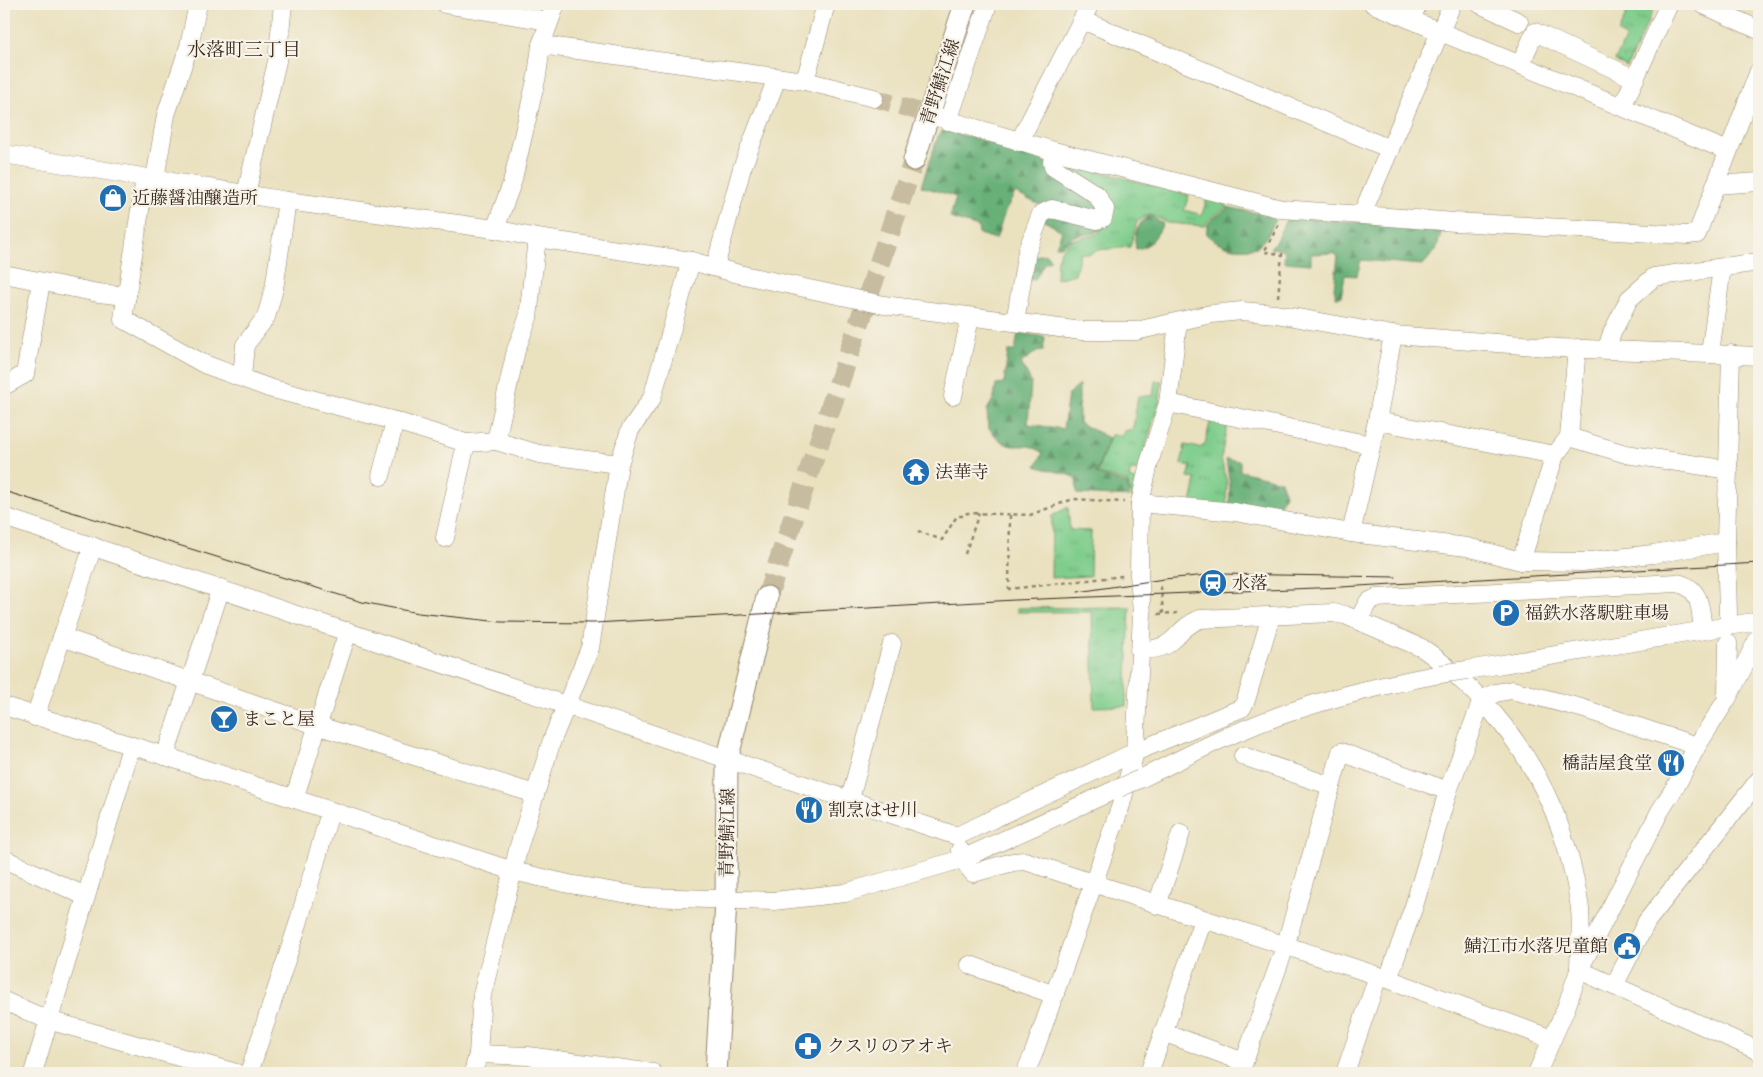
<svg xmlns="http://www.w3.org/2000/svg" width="1763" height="1077" font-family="'Old Standard TT','Noto Serif JP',serif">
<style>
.grass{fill:url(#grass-tufts);stroke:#5d7c55}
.forest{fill:url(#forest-firs);stroke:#516d4b}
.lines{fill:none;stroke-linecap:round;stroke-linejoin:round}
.minor-tunnel{stroke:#c7bc9f;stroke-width:18;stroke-dasharray:18 9;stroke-linecap:butt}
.major-tunnel{stroke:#c7bc9f;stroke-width:21;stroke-dasharray:21 11;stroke-linecap:butt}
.minor-casing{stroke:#92866e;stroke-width:19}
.major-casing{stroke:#92866e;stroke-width:23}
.path{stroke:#92866e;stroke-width:2.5;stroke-dasharray:4 4;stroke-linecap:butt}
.minor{stroke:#fff;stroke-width:18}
.major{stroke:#fff;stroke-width:21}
.tram{stroke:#3b2a1e;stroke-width:1}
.minor-bridge-casing{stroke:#92866e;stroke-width:19;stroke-linecap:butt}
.minor-bridge{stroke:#fff;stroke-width:18}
.labels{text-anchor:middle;stroke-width:4.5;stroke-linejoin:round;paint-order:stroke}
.street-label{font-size:18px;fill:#3b2a1e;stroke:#f7f3e8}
.poi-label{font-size:18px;fill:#3b2a1e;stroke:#f7f3e8;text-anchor:start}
.neighbourhood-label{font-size:19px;fill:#3b2a1e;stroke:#f7f3e8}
</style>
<defs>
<pattern id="grass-tufts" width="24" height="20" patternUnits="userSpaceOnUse" patternTransform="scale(1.25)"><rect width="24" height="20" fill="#7fcd8c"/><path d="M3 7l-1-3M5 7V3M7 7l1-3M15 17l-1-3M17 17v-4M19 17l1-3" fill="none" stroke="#6fb078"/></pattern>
<pattern id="forest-firs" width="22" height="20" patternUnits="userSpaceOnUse" patternTransform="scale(1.25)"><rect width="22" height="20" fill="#67b078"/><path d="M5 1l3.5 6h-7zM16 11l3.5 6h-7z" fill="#568f62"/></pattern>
</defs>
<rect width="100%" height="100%" fill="#f7f3e8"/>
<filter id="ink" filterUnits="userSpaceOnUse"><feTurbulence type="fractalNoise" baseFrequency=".02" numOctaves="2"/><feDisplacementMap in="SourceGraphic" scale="10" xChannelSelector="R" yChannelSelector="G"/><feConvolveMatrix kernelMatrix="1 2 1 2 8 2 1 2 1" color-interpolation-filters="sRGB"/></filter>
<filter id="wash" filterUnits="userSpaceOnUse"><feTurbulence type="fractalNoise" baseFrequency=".0096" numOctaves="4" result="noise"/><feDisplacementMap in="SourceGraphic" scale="20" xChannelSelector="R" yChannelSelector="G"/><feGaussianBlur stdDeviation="1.12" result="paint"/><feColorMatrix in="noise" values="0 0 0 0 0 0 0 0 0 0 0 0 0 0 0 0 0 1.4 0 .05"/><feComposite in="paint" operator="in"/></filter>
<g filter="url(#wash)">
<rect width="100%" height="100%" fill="#eae1bf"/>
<g class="grass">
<polygon points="1631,4 1656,4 1627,67 1615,61 1626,37 1618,33"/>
<path d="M1056 160 1189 195 1184 210 1202 215 1207 198 1227 204C1221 214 1209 216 1205 226L1168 223 1149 214 1137 222 1130 247 1098 250 1089 254 1080 253 1075 274 1056 279 1057 259 1061 250 1070 240 1096 235 1105 227 1104 221Z"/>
<polygon points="1155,381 1162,381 1160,400 1138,471 1131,470 1129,478 1136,480 1133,499 1127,482 1097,473 1111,435 1122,436 1124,431 1133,429 1138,396 1153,396"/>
<polygon points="1211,418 1228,421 1221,458 1227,483 1226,507 1191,504 1196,479 1188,478 1191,466 1181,464 1185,445 1200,448 1205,444"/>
<polygon points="1068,507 1070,530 1091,531 1090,576 1051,578 1052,516"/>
<polygon points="1130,607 1126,706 1094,707 1092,612 1017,612 1017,608"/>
</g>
<g class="forest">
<path d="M943 130C996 145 1077 158 1102 212L1040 205 1015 193 1005 212 996 239 979 234 978 227 950 218 956 197 921 186 939 134Z"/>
<path d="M1227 207 1276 217 1270 232 1258 247C1235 250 1226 249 1207 235 1204 218 1219 218 1227 207Z"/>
<polygon points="1044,215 1103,221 1104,227 1095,233 1074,236 1061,246 1056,246 1062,231 1041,219"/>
<path d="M1149 215 1163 224C1156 236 1151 247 1136 249 1133 233 1137 225 1149 215Z"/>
<polygon points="1287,217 1379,224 1442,231 1436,250 1423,265 1361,260 1357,276 1345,275 1341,297 1336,297 1334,288 1338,256 1333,253 1311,254 1311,264 1284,262 1285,250 1270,248 1276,241"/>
<polygon points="1046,254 1051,260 1044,263 1036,278 1029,280 1029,257"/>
<path d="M1018 333 1045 337 1043 351 1036 352 1021 363 1031 382 1028 424 1063 429 1068 394 1079 385V423L1109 438 1096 474 1127 484 1130 497 1077 494 1076 478C1072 474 1046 470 1036 466L1043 453C1029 444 1029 446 1014 446 1003 446 995 435 988 428L987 410 994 398 996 384 1004 383 1008 351H1015Z"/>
<polygon points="1226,459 1240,461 1240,471 1281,481 1285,494 1275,514 1229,507 1230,486"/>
</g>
</g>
<g filter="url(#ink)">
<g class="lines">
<polyline class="minor-tunnel" points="874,98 937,117"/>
<polyline class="major-tunnel" points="767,597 914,160"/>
<defs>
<g id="minor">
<polyline points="445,4 549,21"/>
<polyline points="1373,4 1728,151"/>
<polyline points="1480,4 1519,22"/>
<polyline points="1702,4 1759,30"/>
<polyline points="1411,19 1418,4"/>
<polyline points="1082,20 1390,149"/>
<polyline points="541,45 805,81 874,98"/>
<polyline points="1520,65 1535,32 1635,79"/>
<polyline points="805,81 826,4"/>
<polyline points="1622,107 1669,4"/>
<polyline points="937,117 1054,151 1282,209 1455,222 1688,235 1697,234 1759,71"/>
<polyline points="948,121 988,4"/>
<polyline points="1019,142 1090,4"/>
<polyline points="4,154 287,201 495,229 537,238 691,261 739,274 884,305 1082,331 1136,331 1211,314 1242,311 1276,314 1393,335 1560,348 1759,356"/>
<polyline points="145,178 123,319 204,364 269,388 395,421 466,443 496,441 539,454 619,464"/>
<polyline points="155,179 166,115 189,46 198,4"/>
<polyline points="1715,185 1759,182"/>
<polyline points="246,194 277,61 283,4"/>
<polyline points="1362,214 1452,4"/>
<polyline points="495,229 512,183 537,76 541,45 556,4"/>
<polyline points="715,267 742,168 777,78"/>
<polyline points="4,274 98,293 127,296"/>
<polyline points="1015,322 1027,251 1041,214 1052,209 1097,220 1103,218 1105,209 1097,195 1053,167 1052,162 1054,151"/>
<polyline points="1607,348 1612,333 1629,299 1654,277 1759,262"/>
<polyline points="1710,353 1722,268"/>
<polyline points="242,377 245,345 266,317 274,289 287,201"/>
<polyline points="4,386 25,374 41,282"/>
<polyline points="953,396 970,318"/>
<polyline points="1168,403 1371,445"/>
<polyline points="1377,421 1555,455 1569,437 1626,454 1729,470"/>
<polyline points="1569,437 1577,348"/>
<polyline points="496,441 516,350 528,318 537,238"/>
<polyline points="381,476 395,421"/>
<polyline points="1140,503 1235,512 1351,533 1467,547 1521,561 1582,562 1653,554 1726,542"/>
<polyline points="4,517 957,836 1135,752 1142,614 1139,574 1140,503 1149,463 1168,403 1178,322"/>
<polyline points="1351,533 1377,421 1393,335"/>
<polyline points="445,538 466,443"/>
<polyline points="1521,561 1555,455"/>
<polyline points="1728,614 1726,542 1731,354"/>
<path d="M1358 621 1368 602 1376 598 1677 583C1702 588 1700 609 1703 630"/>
<polyline points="62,637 316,725 535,794"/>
<path d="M1139 650C1180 650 1171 631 1200 619L1333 613 1345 615 1422 648 1432 655C1513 718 1563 801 1579 902 1583 923 1579 948 1579 970"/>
<polyline points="1467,670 1759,621"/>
<polyline points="1727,696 1728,643"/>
<polyline points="4,706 165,756 513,871 569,884 646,897 774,901 845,893 962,859 1119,788"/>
<polyline points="35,717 93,546"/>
<polyline points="165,756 221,588"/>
<polyline points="1243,756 1331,786"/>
<path d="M1140 779C1174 763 1208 744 1243 730 1306 703 1373 687 1440 674"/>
<polyline points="294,799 348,631"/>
<polyline points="850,799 892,644"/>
<polyline points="960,850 962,859 973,873 1013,862 1025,861 1388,979 1552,1039"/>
<polyline points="4,859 85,896"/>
<polyline points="1157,905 1181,833"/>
<polyline points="970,965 1055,995"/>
<polyline points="1579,970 1759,1051"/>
<polyline points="1388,979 1414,906 1448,791 1482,700 1495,693 1512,690 1581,708 1697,746"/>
<polyline points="1614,986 1647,921 1759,780"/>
<polyline points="4,1001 48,1020 236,1073"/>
<polyline points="1163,1032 1244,1062 1285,947 1341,752 1448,791"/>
<polyline points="478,1054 528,1056 653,1073"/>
<polyline points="33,1073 131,747"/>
<polyline points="249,1073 298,924 330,812"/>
<polyline points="473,1073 478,1054 482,995 519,846 552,740 590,648 619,464 630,430 652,398 691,261"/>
<polyline points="1025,1073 1033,1055 1121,805 1135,752 1242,708 1246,700 1271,616"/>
<polyline points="1149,1073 1203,920"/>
<polyline points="1345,1073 1378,976"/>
<polyline points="1537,1073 1566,1008 1579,970 1660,811 1677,784 1697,746 1727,699 1759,637"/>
</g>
<g id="major">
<polyline points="914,160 965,4"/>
<polyline points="716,1073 726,901 727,761 767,597"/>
</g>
</defs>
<use href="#minor" class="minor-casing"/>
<use href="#major" class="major-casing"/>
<g class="path">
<polyline points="1278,297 1282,254 1264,252 1279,224"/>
<polyline points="1010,515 1009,589 1123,576"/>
<polyline points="918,531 942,540 957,516 965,516 967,513 1030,515 1073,499 1124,502"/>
<polyline points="965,554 979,513"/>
<polyline points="1158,614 1177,613"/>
<polyline points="1163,614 1161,587 1164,586"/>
</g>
<use href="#minor" class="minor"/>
<use href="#major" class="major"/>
<g class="tram">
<polyline points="4,491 362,602 418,613 501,622 594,623 1015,600 1341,587 1759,563"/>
<polyline points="1078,592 1164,579 1219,574 1396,577"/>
</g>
<defs>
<g id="minor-bridge">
<polyline points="1440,674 1467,670"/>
<polyline points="1119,788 1140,779"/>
</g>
</defs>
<use href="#minor-bridge" class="minor-bridge-casing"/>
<use href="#minor-bridge" class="minor-bridge"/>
</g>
</g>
<defs>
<symbol id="shop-disc" viewBox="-11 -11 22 22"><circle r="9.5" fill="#1f6fb2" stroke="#f7f3e8"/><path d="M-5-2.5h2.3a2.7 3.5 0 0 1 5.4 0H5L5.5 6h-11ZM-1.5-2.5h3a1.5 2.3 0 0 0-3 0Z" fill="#fff"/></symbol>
<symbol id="temple-disc" viewBox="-11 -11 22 22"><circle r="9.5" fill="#1f6fb2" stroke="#f7f3e8"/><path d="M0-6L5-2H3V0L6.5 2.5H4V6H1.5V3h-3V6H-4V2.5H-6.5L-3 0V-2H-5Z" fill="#fff"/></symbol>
<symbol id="station-disc" viewBox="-11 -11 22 22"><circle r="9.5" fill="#1f6fb2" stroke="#f7f3e8"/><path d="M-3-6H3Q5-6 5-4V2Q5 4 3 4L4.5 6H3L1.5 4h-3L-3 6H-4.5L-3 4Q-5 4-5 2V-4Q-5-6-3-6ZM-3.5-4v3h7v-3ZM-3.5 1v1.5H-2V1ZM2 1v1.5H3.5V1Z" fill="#fff"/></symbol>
<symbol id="parking-disc" viewBox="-11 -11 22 22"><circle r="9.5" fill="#1f6fb2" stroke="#f7f3e8"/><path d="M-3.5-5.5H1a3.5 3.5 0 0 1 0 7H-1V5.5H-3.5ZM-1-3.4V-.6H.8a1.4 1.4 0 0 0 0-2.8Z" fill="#fff"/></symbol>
<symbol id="bar-disc" viewBox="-11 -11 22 22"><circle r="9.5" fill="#1f6fb2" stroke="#f7f3e8"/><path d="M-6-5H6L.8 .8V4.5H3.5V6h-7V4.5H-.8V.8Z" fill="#fff"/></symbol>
<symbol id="restaurant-disc" viewBox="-11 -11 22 22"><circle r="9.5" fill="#1f6fb2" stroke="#f7f3e8"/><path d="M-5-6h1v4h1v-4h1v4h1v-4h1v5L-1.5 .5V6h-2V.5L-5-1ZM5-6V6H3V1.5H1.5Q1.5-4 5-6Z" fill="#fff"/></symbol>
<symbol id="civic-disc" viewBox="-11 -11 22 22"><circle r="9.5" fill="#1f6fb2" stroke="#f7f3e8"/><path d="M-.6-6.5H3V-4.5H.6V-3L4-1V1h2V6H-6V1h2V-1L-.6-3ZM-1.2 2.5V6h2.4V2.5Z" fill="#fff"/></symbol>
<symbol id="pharmacy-disc" viewBox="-11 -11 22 22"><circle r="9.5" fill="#1f6fb2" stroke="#f7f3e8"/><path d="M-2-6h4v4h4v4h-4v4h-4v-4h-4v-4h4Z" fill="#fff"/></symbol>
</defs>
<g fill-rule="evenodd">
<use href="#shop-disc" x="97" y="182" width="32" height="32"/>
<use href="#temple-disc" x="900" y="456" width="32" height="32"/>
<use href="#station-disc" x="1197" y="567" width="32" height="32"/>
<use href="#parking-disc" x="1490" y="597" width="32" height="32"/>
<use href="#bar-disc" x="208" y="703" width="32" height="32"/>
<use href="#restaurant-disc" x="1655" y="747" width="32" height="32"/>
<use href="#restaurant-disc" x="793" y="794" width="32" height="32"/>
<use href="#civic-disc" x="1611" y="930" width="32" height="32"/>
<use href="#pharmacy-disc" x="792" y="1030" width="32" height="32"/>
</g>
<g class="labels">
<g class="street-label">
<text transform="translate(940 82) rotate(-72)" y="6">青野鯖江線</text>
<text transform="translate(727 833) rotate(-89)" y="6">青野鯖江線</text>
</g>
<g class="poi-label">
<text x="132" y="204">近藤醤油醸造所</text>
<text x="935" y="478">法華寺</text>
<text x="1232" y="589">水落</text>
<text x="1525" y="619">福鉄水落駅駐車場</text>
<text x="243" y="725">まこと屋</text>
<text x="1652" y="769" text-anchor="end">橋詰屋食堂</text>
<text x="828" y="816">割烹はせ川</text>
<text x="1608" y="952" text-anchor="end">鯖江市水落児童館</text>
<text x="827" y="1052">クスリのアオキ</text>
</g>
<g class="neighbourhood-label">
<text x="244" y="56">水落町三丁目</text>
</g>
</g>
<rect width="1763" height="1077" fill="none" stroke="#f7f3e8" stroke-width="20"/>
</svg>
